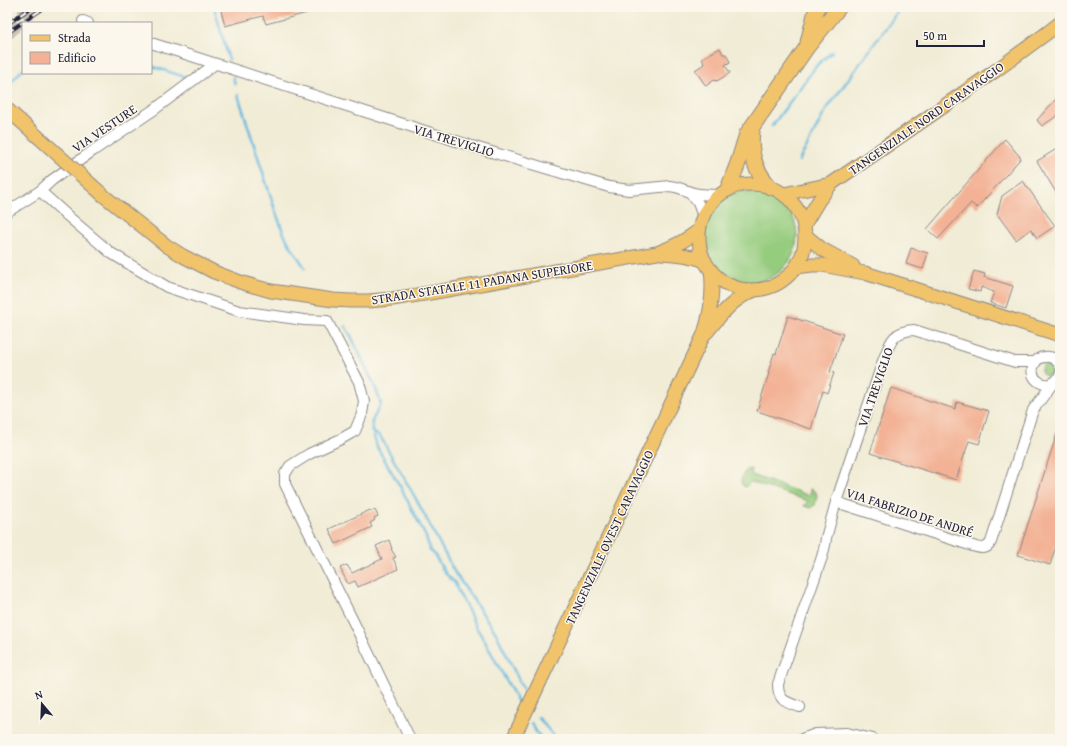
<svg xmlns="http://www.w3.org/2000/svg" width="1067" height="746" font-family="'Gentium Book Plus',serif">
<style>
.grass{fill:#95cc7e;stroke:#5c775c}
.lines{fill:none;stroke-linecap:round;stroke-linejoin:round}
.stream{stroke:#63b8e0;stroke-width:2.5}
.building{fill:#f3b295}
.highway-tunnel{stroke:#c8c4b6;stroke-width:15;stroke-dasharray:15 8;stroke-linecap:butt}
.minor-casing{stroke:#8a8788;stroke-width:12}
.major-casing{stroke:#8a8788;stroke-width:15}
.highway-casing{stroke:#8a8788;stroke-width:17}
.minor{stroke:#fff;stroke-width:10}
.major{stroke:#f1c36a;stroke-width:13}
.highway{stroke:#f1c36a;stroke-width:15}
.rail-casing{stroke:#22223b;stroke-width:4}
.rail{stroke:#fbf7ec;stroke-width:2.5;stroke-dasharray:8;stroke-linecap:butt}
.major-bridge-casing{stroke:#8a8788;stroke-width:15;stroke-linecap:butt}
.major-bridge{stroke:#f1c36a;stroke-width:13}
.labels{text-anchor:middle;stroke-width:3;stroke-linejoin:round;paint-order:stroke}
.street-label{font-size:13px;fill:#22223b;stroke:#fbf7ec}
</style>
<rect width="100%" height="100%" fill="#fbf7ec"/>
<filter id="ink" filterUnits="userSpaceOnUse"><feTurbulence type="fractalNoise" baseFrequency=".025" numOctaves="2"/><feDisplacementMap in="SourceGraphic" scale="8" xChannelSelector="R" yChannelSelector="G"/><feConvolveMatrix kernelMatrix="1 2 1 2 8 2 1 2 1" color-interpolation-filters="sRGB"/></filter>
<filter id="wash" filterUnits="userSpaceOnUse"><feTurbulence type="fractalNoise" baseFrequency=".012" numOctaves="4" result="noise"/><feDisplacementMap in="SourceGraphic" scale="16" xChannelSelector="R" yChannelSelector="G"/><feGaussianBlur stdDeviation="0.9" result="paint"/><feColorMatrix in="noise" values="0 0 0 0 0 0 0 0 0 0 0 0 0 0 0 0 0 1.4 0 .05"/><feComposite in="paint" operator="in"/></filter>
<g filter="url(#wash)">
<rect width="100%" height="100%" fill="#f1ecd5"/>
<g class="grass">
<circle cx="751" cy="236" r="46"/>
<circle cx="1047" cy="370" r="6"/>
<path d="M751 469 752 475 810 496V489L816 492 817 495 815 505 811 508 804 506 808 501 751 482 745 487C738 483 742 474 747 470Z"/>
</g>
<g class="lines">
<g class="stream">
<polyline points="214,7 229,60"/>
<polyline points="151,66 188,78"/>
<polyline points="233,77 235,84"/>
<polyline points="7,86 23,69"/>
<polyline points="238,95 275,210 284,234 290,245 305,268"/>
<polyline points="772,126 817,65 832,52"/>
<polyline points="799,161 826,110 901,7"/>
<polyline points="345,326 351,336 376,389 381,404 372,421 372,432 380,436 416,499 455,573 496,633 523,689"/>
<polyline points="373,433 377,447 401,488 426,537 430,550 434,554 445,573 455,583 459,594 463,600 476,627 487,645 519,704"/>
<polyline points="538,717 556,739"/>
<polyline points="531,723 537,733 542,739"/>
</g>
</g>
<g id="blocks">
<g class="building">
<polygon points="220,7 322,7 322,9 266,24 263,16 225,26"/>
<polygon points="720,48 723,54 726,54 730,62 725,65 730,73 717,81 714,80 706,86 695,70 704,64 702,58"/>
<polygon points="1057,98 1060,103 1060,114 1042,126 1037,120"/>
<polygon points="1005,139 1021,158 977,208 971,203 938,239 927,229"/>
<polygon points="1060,147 1060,199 1037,161"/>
<polygon points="1023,181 1055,226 1037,238 1031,229 1016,240 997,214 1002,196"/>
<polygon points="911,248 928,253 923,269 906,264"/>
<polygon points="974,271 985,274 984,277 1013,286 1006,308 990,303 994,292 981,287 980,292 968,289"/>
<polygon points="788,316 843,334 830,372 834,373 827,393 823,391 811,429 757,411 769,373 768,373 774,353 776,354"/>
<polygon points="891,388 955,409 957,402 989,411 979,444 969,441 956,480 870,453"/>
<polygon points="1058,430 1060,430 1060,533 1050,565 1018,555"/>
<polygon points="370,510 371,511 375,510 378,516 374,518 375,520 370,523 372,527 336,544 329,529"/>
<polygon points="389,540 392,549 391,549 396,557 393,558 398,569 358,587 355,581 348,584 340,568 347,565 352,573 382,559 376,546"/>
</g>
</g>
</g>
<g filter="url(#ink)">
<use href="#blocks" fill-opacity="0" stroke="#8a8788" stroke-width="1"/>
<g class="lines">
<polyline class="highway-tunnel" points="7,33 32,7"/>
<defs>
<g id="minor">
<polyline points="83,21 88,23"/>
<path d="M151 43 478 148 609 187 629 190 670 186C679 187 682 189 690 192 699 195 710 195 720 195"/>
<polyline points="40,191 70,218 111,253 167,287 239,311 304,320 327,321 359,382 364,401 362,414 355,431 341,439 309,454 290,466 285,474 285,484 354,623 410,739"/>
<polyline points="689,191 698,203 703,216"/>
<polyline points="7,212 40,191 52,180 94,150 155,109 215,64"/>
<path d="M1060 366C1057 360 1052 356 1045 357 1041 357 1037 359 1035 363 1024 379 1051 395 1060 375"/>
<path d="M836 502 976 547C983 549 988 548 991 542L1033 410 1053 383"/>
<path d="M800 707C786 702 778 701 778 684L822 557 825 545 826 538 836 502 883 361C890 343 892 331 914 330L1015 362H1035"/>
<polyline points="802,739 816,734 847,733 873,739"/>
</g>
<g id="major">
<circle cx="752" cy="237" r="53"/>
<polyline points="784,194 831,184"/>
<path d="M104 196 167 246 183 256 214 272 243 283 271 291 333 300 351 301H368L392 299 430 293 657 253C673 247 686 241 699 230"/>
<polyline points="804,225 819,200 831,184 998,69 1047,33 1060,23"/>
<polyline points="805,235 822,249 853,266"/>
<path d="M661 253C676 254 691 255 705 261"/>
<polyline points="796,267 812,265 822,265 865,273 1060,335"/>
<path d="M707 332C721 314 734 298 755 290"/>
<path d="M513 739 704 334C711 312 714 293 711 270"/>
</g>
<g id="highway">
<polyline points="808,42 817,7"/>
<path d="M752 132C749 153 756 172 770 187"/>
<polyline points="728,189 738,163 747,134 807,47 839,7"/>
</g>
</defs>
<use href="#minor" class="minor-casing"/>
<use href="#major" class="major-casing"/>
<use href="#highway" class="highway-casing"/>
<use href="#minor" class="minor"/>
<use href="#major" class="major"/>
<use href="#highway" class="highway"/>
<defs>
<g id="rail">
<polyline points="7,24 32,7"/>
<polyline points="7,33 45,7"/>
</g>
</defs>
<use href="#rail" class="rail-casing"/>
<use href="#rail" class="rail"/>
<defs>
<polyline id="major-bridge" points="7,109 104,196"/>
</defs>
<use href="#major-bridge" class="major-bridge-casing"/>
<use href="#major-bridge" class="major-bridge"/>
</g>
</g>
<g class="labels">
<g class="street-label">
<text transform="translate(926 118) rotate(-35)" y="5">TANGENZIALE NORD CARAVAGGIO</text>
<text transform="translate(104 128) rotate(-34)" y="5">VIA VESTURE</text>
<text transform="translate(454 140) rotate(17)" y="5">VIA TREVIGLIO</text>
<text transform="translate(482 282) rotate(-9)" y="5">STRADA STATALE 11 PADANA SUPERIORE</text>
<text transform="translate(875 387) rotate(-71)" y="5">VIA TREVIGLIO</text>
<text transform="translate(910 512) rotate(18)" y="5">VIA FABRIZIO DE ANDRÉ</text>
<text transform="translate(609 537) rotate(-65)" y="5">TANGENZIALE OVEST CARAVAGGIO</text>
</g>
</g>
<rect width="1067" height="746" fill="none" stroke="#fbf7ec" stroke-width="24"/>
<rect x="22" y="22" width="130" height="52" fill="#fbf7ec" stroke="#a4a2a5"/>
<rect x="30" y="35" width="20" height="6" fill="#f1c36a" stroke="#a4a2a5"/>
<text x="58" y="42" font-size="12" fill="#22223b">Strada</text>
<rect x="30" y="52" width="20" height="12" fill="#f3b295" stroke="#a4a2a5"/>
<text x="58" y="62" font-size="12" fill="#22223b">Edificio</text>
<g transform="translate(42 704) rotate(341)" stroke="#fbf7ec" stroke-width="3" paint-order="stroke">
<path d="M0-3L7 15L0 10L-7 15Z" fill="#22223b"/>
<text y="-6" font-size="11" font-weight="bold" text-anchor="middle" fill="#22223b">N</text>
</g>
<path d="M917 40v6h67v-6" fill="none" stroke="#22223b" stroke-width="2"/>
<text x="923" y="40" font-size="12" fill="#22223b" stroke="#fbf7ec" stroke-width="3" paint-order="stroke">50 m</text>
</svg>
